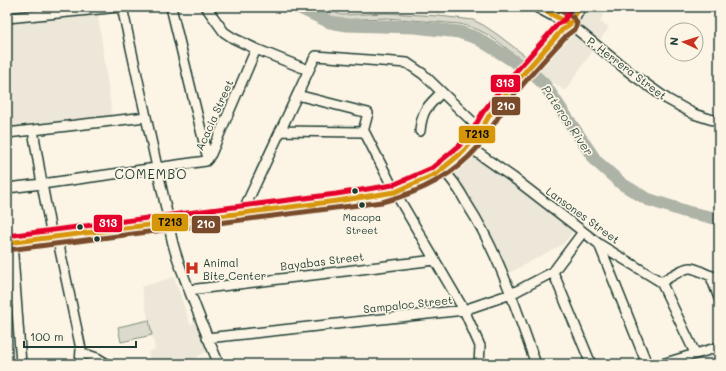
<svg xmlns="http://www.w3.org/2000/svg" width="726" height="371" viewBox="0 0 726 371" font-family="Mali,sans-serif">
	<rect width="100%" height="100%" fill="#fcf5e5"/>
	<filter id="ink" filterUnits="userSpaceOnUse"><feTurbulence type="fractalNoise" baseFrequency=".025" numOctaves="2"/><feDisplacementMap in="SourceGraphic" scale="8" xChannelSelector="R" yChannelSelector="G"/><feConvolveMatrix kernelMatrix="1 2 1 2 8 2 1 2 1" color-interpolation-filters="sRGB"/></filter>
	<g filter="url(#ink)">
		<path fill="#ece7d8" d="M 544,7 L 606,7 L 600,22 L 609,27 L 565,91 L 525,63 L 565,19 Z
			M 98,14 L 112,116 L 7,130 L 7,23 Z
			M 472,153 L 576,228 L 563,244 L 509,273 L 480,219 L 449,171 Z
			M 174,277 L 190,324 L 196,322 L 208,350 L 187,364 L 151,364 L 148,352 L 155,349 L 141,287 Z"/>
		<path fill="#dcdacc" stroke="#7e8c80" d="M 309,7 L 322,7 L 341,15 L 387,13 L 439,16 L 473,20 L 483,25 L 498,35 L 528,58 L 523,62 C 502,45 488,30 460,24 L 387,18 L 336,20 Z
			M 149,320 L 152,335 L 121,342 L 118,327 Z"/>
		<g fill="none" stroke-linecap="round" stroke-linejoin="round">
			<path stroke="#aeb3a7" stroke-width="13" d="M 298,7 L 330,22 L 347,25 L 415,27 L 459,32 L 477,38 L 531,72 L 544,84 L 596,161 L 622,184 L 647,199 L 687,212 L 719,219"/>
			<defs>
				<path id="minor" d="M 122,7 L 169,222 C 171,245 181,268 189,290 C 199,315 208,340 219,364
					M 171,7 L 208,159
					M 206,7 L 224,32 L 233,38 L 256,49 L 308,70
					M 7,18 L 120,7
					M 570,24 L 633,75 L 667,99 L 694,114 L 719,122
					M 297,95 L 368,113 L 363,132
					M 33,130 L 42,184 L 52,237
					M 280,131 L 363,132 L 365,133 L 395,192 L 464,310 L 480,346 L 479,364
					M 420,131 C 422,110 427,107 441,93
					M 7,133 L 146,117
					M 468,146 L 515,179 L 599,244 L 661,282 L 695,353
					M 442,169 C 453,179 460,191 467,204 C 499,253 516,309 536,364
					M 7,188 L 42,184 L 206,161 L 211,154 L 256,49
					M 242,213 L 314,59 L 316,56 L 407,63 L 423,74 L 481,130
					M 57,236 L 81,349 L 80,364
					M 12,242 L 21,364
					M 599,244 L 647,364
					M 553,272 L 591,364
					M 711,277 L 719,298
					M 661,282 C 669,278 684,267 691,268 C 702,270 707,277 719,277
					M 189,290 L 435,260
					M 207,338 L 464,310 L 511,294 L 553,272 L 583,232
					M 82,353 L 97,358 L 107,364
					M 662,364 L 719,347"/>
				<path id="major" d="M 538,7 L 570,24
					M 567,30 L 580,7
					M 7,243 L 337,201 L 395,192 L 436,174 L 464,151 L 481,130 L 489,116 L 509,90 L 562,30 L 570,24"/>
			</defs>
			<use href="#minor" stroke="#1f3d34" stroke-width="12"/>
			<use href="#major" stroke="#1f3d34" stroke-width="14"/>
			<use href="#minor" stroke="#fcf5e5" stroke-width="9"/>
			<use href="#major" stroke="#fcf5e5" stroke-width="11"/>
			<defs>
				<path id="bus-1" d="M 538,7 L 570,24
					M 7,243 L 337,201 L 395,192 L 436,174 L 464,151 L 481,130 L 489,116 L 509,90 L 562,30 L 570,24 L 580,7"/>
				<path id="bus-2" d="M 8,250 L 382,202 C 418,193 453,176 478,147 C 490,132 499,114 511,99 C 528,77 548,56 567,35 L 575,29 L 577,23 L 574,18 L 553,7"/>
				<path id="bus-3" d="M 7,236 L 336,194 L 393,185 L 432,168 L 459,146 L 475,126 L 483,112 L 503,86 L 557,25 L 565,19 L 572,7"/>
			</defs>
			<use href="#bus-1" stroke="#fcf5e5" stroke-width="8"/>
			<use href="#bus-2" stroke="#fcf5e5" stroke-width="8"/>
			<use href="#bus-3" stroke="#fcf5e5" stroke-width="8"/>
			<use href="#bus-1" stroke="#d79608" stroke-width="5"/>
			<use href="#bus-2" stroke="#7a4b2a" stroke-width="5"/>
			<use href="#bus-3" stroke="#e4002b" stroke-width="5"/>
		</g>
	</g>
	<defs>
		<symbol id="hospital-bare" viewBox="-9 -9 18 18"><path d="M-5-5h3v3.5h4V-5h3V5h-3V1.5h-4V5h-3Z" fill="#c8321e" stroke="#fcf5e5" stroke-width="2.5" paint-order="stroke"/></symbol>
	</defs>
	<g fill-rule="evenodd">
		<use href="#hospital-bare" x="182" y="258" width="20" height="20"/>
	</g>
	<g fill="#1f3d34" stroke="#fcf5e5" stroke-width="1.5">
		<circle cx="355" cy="191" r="3.5"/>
		<circle cx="362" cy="205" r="3.5"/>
		<circle cx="80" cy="227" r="3.5"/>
		<circle cx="97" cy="239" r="3.5"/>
	</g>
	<g text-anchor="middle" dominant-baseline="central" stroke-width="3.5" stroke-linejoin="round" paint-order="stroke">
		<g font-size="10" fill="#1f3d34" stroke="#fcf5e5">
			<text x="362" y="217">Macopa<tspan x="362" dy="13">Street</tspan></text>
		</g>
		<g font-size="11" fill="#1f3d34" stroke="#fcf5e5">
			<text transform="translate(627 68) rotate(37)">P. Herrera Street</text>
			<text transform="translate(214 115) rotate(-66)">Acacia Street</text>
			<text transform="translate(583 215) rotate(36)">Lansones Street</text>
			<text transform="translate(322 261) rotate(-7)">Bayabas Street</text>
			<text transform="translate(408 304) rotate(-6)">Sampaloc Street</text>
		</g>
		<g font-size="11" fill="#1f3d34" stroke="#fcf5e5" text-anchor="start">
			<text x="203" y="262">Animal<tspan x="203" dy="13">Bite Center</tspan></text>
		</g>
		<g font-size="12" font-style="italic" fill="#435a51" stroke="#fcf5e5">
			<text transform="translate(568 120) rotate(56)">Pateros River</text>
		</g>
		<g font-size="13" letter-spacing="1" fill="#1f3d34" stroke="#fcf5e5">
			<text x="151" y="173">COMEMBO</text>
		</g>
	</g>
	<g stroke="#fcf5e5" stroke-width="1.5">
		<rect x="490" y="74" width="31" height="19" rx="4" fill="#e4002b"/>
		<rect x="491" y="96" width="30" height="20" rx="4" fill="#7a4b2a"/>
		<rect x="458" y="125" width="38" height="19" rx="4" fill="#d79608"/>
		<rect x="151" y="213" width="38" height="19" rx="4" fill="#d79608"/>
		<rect x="93" y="214" width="30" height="19" rx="4" fill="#e4002b"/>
		<rect x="191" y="215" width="30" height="19" rx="4" fill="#7a4b2a"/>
	</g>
	<g font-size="11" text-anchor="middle" font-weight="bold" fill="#fff">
		<text x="505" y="87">313</text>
		<text x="506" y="110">210</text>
		<text x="108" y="227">313</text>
		<text x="206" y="228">210</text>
	</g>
	<g font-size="11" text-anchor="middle" font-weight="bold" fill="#111">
		<text x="477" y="138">T213</text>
		<text x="170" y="226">T213</text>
	</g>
	<rect width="726" height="371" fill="none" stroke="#fcf5e5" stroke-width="24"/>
	<rect x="12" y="12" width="702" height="347" fill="none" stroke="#1f3d34" stroke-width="1.5" filter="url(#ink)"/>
	<g transform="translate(684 42) rotate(274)"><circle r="19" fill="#fcf5e5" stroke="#a4ab9e"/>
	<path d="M0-3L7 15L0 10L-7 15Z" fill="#c8321e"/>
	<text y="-6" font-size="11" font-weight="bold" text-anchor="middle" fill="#1f3d34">N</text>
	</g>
	<path d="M24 341v6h112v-6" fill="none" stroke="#1f3d34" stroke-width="2"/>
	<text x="30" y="341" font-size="12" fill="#1f3d34" stroke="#fcf5e5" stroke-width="3" paint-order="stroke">100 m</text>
</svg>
